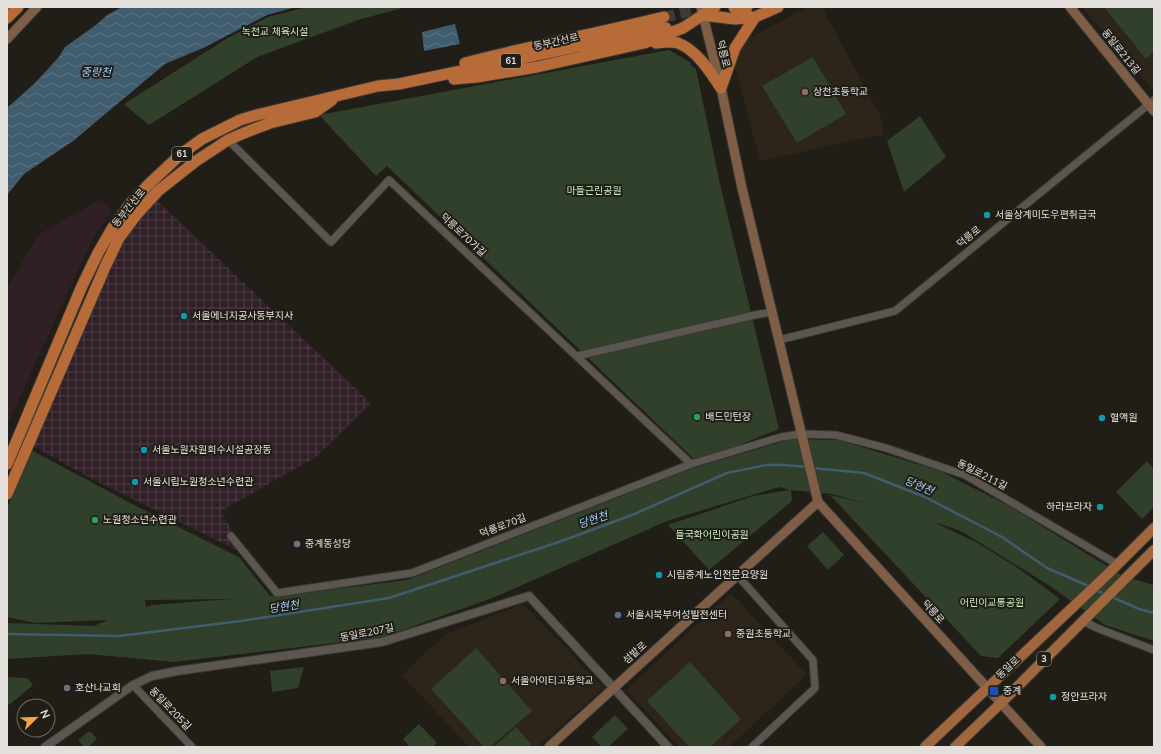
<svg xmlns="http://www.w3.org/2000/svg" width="1161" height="754" viewBox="0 0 1161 754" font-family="'Nunito Sans','Noto Sans KR',sans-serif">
	<defs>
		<pattern id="industrial-grid" width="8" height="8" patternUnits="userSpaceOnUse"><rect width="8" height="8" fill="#301f27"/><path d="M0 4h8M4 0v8" fill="none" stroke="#4e3f46"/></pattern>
		<pattern id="water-waves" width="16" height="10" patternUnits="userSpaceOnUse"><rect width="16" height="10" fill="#405c6f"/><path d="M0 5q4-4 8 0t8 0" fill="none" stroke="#5b7383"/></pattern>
	</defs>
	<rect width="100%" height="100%" fill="#211d17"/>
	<path fill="#311f26" d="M 100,199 L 112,211 L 91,242 L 7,425 L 7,288 L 38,235 Z"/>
	<path fill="url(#industrial-grid)" d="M 152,196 L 371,403 L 316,457 L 221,511 L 245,554 L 94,480 L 28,443 L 124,221 Z"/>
	<path fill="#2d251a" d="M 807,7 L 822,7 L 881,117 L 884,134 L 760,161 L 735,67 L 740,50 L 748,39 Z
		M 1082,7 L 1154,7 L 1154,92 Z
		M 731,593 L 807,675 L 729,747 L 679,747 L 626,690 Z
		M 523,604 L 604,688 L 537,747 L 469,747 L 402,675 L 446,634 Z"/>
	<path fill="#31402b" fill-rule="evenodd" d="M 307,7 L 406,7 L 358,20 L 257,57 L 149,125 L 124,104 L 226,39 L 268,17 Z
		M 1104,7 L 1154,7 L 1154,52 L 1146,59 Z
		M 669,50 L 690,62 L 691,65 L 696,69 L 720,184 L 779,429 L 697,462 L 387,166 L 376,176 L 319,115 Z
		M 813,57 L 846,114 L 797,143 L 762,86 Z
		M 920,116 L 946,157 L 904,192 L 887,141 Z
		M 792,439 L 839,440 L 940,471 L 1011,507 L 1123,576 L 1154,585 L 1154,641 L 1105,625 L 1047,584 L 959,530 L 933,522 L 976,542 L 1018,568 L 1060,599 L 998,658 L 981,656 L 830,495 L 869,504 L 832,494 L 791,490 L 792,501 L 709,570 L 668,525 L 753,496 L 790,490 L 779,487 L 667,521 L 495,597 L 383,637 L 174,662 L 88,654 L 7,659 L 7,623 L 94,626 L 108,620 L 36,623 L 7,617 L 7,509 L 29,449 L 136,506 L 239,557 L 270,596 L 312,592 L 407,580 L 693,468 ZM 232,599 L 152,605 L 146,607 L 145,600 Z
		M 1147,461 L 1154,469 L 1154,507 L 1142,519 L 1116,492 Z
		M 823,532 L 844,555 L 828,570 L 807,546 Z
		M 476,648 L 532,711 L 490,747 L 484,747 L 431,689 Z
		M 690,662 L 741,719 L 710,747 L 689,747 L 647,701 Z
		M 304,667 L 298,688 L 272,692 L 270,671 Z
		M 7,677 L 27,678 L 33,685 L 9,705 L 7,702 Z
		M 615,715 L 628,729 L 608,747 L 602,747 L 592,737 Z
		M 419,724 L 437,743 L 433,747 L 410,747 L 403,739 Z
		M 516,727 L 531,744 L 528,747 L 494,747 Z
		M 88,732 L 91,732 L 97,739 L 88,747 L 84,747 L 78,740 Z"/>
	<path fill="url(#water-waves)" d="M 122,7 L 296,7 L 267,15 L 203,48 L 165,64 L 73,141 L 24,174 L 7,195 L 7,108 L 35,83 L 58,58 L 65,47 L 96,25 L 107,15 Z
		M 455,24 L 460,44 L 424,51 L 422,32 Z"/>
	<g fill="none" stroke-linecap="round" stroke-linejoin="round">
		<path stroke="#405c6f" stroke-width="2.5" d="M 812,468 L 864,473 L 925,497 L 1002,537 L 1047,568 L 1091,587
			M 1095,590 L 1105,594
			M 1112,597 L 1139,609 L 1154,613
			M 7,634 L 119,636 L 241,621 L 389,598 L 559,542 L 632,515 L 727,473 L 767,465 L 784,465 L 807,467"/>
		<path stroke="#3e3a35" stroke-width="11" stroke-dasharray="11 5.5" stroke-linecap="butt" d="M 664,17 L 709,7"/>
		<defs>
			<path id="minor" d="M 228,140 L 331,242 L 389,180 L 691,464
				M 779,340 L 895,311 L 1154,100
				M 577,356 L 755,315 L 772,312
				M 231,536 L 277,593 L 412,573 L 691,464 L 781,437 L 801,434 L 836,435 L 886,448 L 965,475 L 1117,564
				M 737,575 L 813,660 L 815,688 L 752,747
				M 1083,621 L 1097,628 L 1154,650
				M 133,685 L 192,747"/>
			<path id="tertiary" d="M 45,747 L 133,685 L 152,676 L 177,671 L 382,642 L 529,596 L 668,747"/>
			<path id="secondary" d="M 701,7 L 721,88 L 742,188 L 818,502 L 1041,747
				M 1070,7 L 1154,111
				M 7,39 L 37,7
				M 549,747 L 818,502"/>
			<path id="primary" d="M 925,747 L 1108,574 L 1154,528
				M 955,747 L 1001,703 L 1154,550"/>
			<path id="trunk" d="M 734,7 L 739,15 L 749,16
				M 745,8 L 747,7
				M 702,15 L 735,19 L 755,17 L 778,7
				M 7,18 L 18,7
				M 656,43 C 663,42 672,41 678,43 C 698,51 710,72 721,88
				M 465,63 C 531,46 598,33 664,17
				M 454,79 L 477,77 L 537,67 L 644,43 L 683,28 L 715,7
				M 721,88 L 735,48 L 755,17
				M 7,464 L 82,286 L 98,253 L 113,227 L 130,204 L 150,183 L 180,155 L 202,139 L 240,120 L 253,116 L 378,86 L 399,84 L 666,28
				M 7,494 L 105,267 L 119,238 L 137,214 L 158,191 L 196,161 L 228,140 L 244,133 L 270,123 L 315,112 L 332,100"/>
		</defs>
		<use href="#minor" stroke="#3b3834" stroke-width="9"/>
		<use href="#tertiary" stroke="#3b3834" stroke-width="10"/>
		<use href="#secondary" stroke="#3b3834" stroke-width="11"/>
		<use href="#primary" stroke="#3b3834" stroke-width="12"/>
		<use href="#trunk" stroke="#3b3834" stroke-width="13"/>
		<use href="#minor" stroke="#5b564f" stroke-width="7"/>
		<use href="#tertiary" stroke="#5b564f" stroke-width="8"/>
		<use href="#secondary" stroke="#7e5e46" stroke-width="9"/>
		<use href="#primary" stroke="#a0663e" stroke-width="10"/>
		<use href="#trunk" stroke="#b76b38" stroke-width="11"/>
	</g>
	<g fill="#8d6e63" stroke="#211d17" stroke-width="1.5">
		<circle cx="805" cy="92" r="4"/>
		<circle cx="728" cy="634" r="4"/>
		<circle cx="503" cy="681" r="4"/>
	</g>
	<g fill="#0f9aa8" stroke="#211d17" stroke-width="1.5">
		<circle cx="987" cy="215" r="4"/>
		<circle cx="184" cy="316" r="4"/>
		<circle cx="1102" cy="418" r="4"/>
		<circle cx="144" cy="450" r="4"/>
		<circle cx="135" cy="482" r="4"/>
		<circle cx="1100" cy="507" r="4"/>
		<circle cx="659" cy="575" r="4"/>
		<circle cx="1053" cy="697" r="4"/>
	</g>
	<g fill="#2e9e5b" stroke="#211d17" stroke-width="1.5">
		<circle cx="697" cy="417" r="4"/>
		<circle cx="95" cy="520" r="4"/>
	</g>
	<g fill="#6b7280" stroke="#211d17" stroke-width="1.5">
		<circle cx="297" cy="544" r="4"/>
		<circle cx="67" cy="688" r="4"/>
	</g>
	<circle fill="#5c6f8a" stroke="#211d17" stroke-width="1.5" cx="618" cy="615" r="4"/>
	<rect fill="#1a4fb4" stroke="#211d17" stroke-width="1.5" x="989" y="686" width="10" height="10" rx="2"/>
	<g text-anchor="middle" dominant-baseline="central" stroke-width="4" stroke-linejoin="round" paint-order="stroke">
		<g fill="#211d17" stroke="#a9a6a1" stroke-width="1">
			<rect x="501" y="54" width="20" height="14" rx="3"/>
			<rect x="172" y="147" width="20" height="14" rx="3"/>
			<rect x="1037" y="652" width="14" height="14" rx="3"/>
		</g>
		<g font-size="9" font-weight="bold" fill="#e3e0dc">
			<text x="511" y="61">61</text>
			<text x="182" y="154">61</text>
			<text x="1044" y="659">3</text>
		</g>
		<g font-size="10" fill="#c8ecbb" stroke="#211d17">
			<text x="275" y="32">녹천교 체육시설</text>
			<text x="594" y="191">마들근린공원</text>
			<text x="712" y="535">들국화어린이공원</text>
			<text x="992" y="603">어린이교통공원</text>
		</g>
		<g font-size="10" fill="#e3e0dc" stroke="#211d17">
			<text transform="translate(556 42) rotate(-12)">동부간선로</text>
			<text transform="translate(1121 52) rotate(51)">동일로213길</text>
			<text transform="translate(723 54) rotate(76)">덕릉로</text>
			<text transform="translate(129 208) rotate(-51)">동부간선로</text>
			<text transform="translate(463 235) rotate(43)">덕릉로70가길</text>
			<text transform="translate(969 237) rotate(-39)">덕릉로</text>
			<text transform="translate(982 475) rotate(27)">동일로211길</text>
			<text transform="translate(503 526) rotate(-21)">덕릉로70길</text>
			<text transform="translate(933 612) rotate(48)">덕릉로</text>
			<text transform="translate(367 633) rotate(-11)">동일로207길</text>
			<text transform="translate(635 653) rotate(-42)">섬밭로</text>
			<text transform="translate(1008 668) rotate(-43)">동일로</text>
			<text transform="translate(170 709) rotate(46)">동일로205길</text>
		</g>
		<g font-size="10" fill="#e3e0dc" stroke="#211d17" text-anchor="start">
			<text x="813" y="92">상천초등학교</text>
			<text x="995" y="215">서울상계미도우편취급국</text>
			<text x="192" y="316">서울에너지공사동부지사</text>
			<text x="705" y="417">배드민턴장</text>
			<text x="1110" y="418">혈액원</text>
			<text x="152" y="450">서울노원자원회수시설공장동</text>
			<text x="143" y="482">서울시립노원청소년수련관</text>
			<text x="1092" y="507" text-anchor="end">하라프라자</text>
			<text x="103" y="520">노원청소년수련관</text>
			<text x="305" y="544">중계동성당</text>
			<text x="667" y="575">시립중계노인전문요양원</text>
			<text x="626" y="615">서울시북부여성발전센터</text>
			<text x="736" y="634">중원초등학교</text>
			<text x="511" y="681">서울아이티고등학교</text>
			<text x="75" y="688">호산나교회</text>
			<text x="1003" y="691">중계</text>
			<text x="1061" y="697">정안프라자</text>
		</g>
		<g font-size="11" font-style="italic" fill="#9dd2f7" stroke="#211d17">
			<text x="96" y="72">중랑천</text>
			<text transform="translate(919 486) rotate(23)">당현천</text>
			<text transform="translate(593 520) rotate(-19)">당현천</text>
			<text transform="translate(284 607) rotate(-9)">당현천</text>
		</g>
	</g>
	<rect width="1161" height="754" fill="none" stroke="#e3e0dc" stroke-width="16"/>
	<g transform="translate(36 718) rotate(67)"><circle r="19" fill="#211d17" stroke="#6f6b66"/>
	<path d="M0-3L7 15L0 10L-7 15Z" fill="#f3a443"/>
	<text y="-6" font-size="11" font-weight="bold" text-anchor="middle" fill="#e3e0dc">N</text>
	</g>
</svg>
